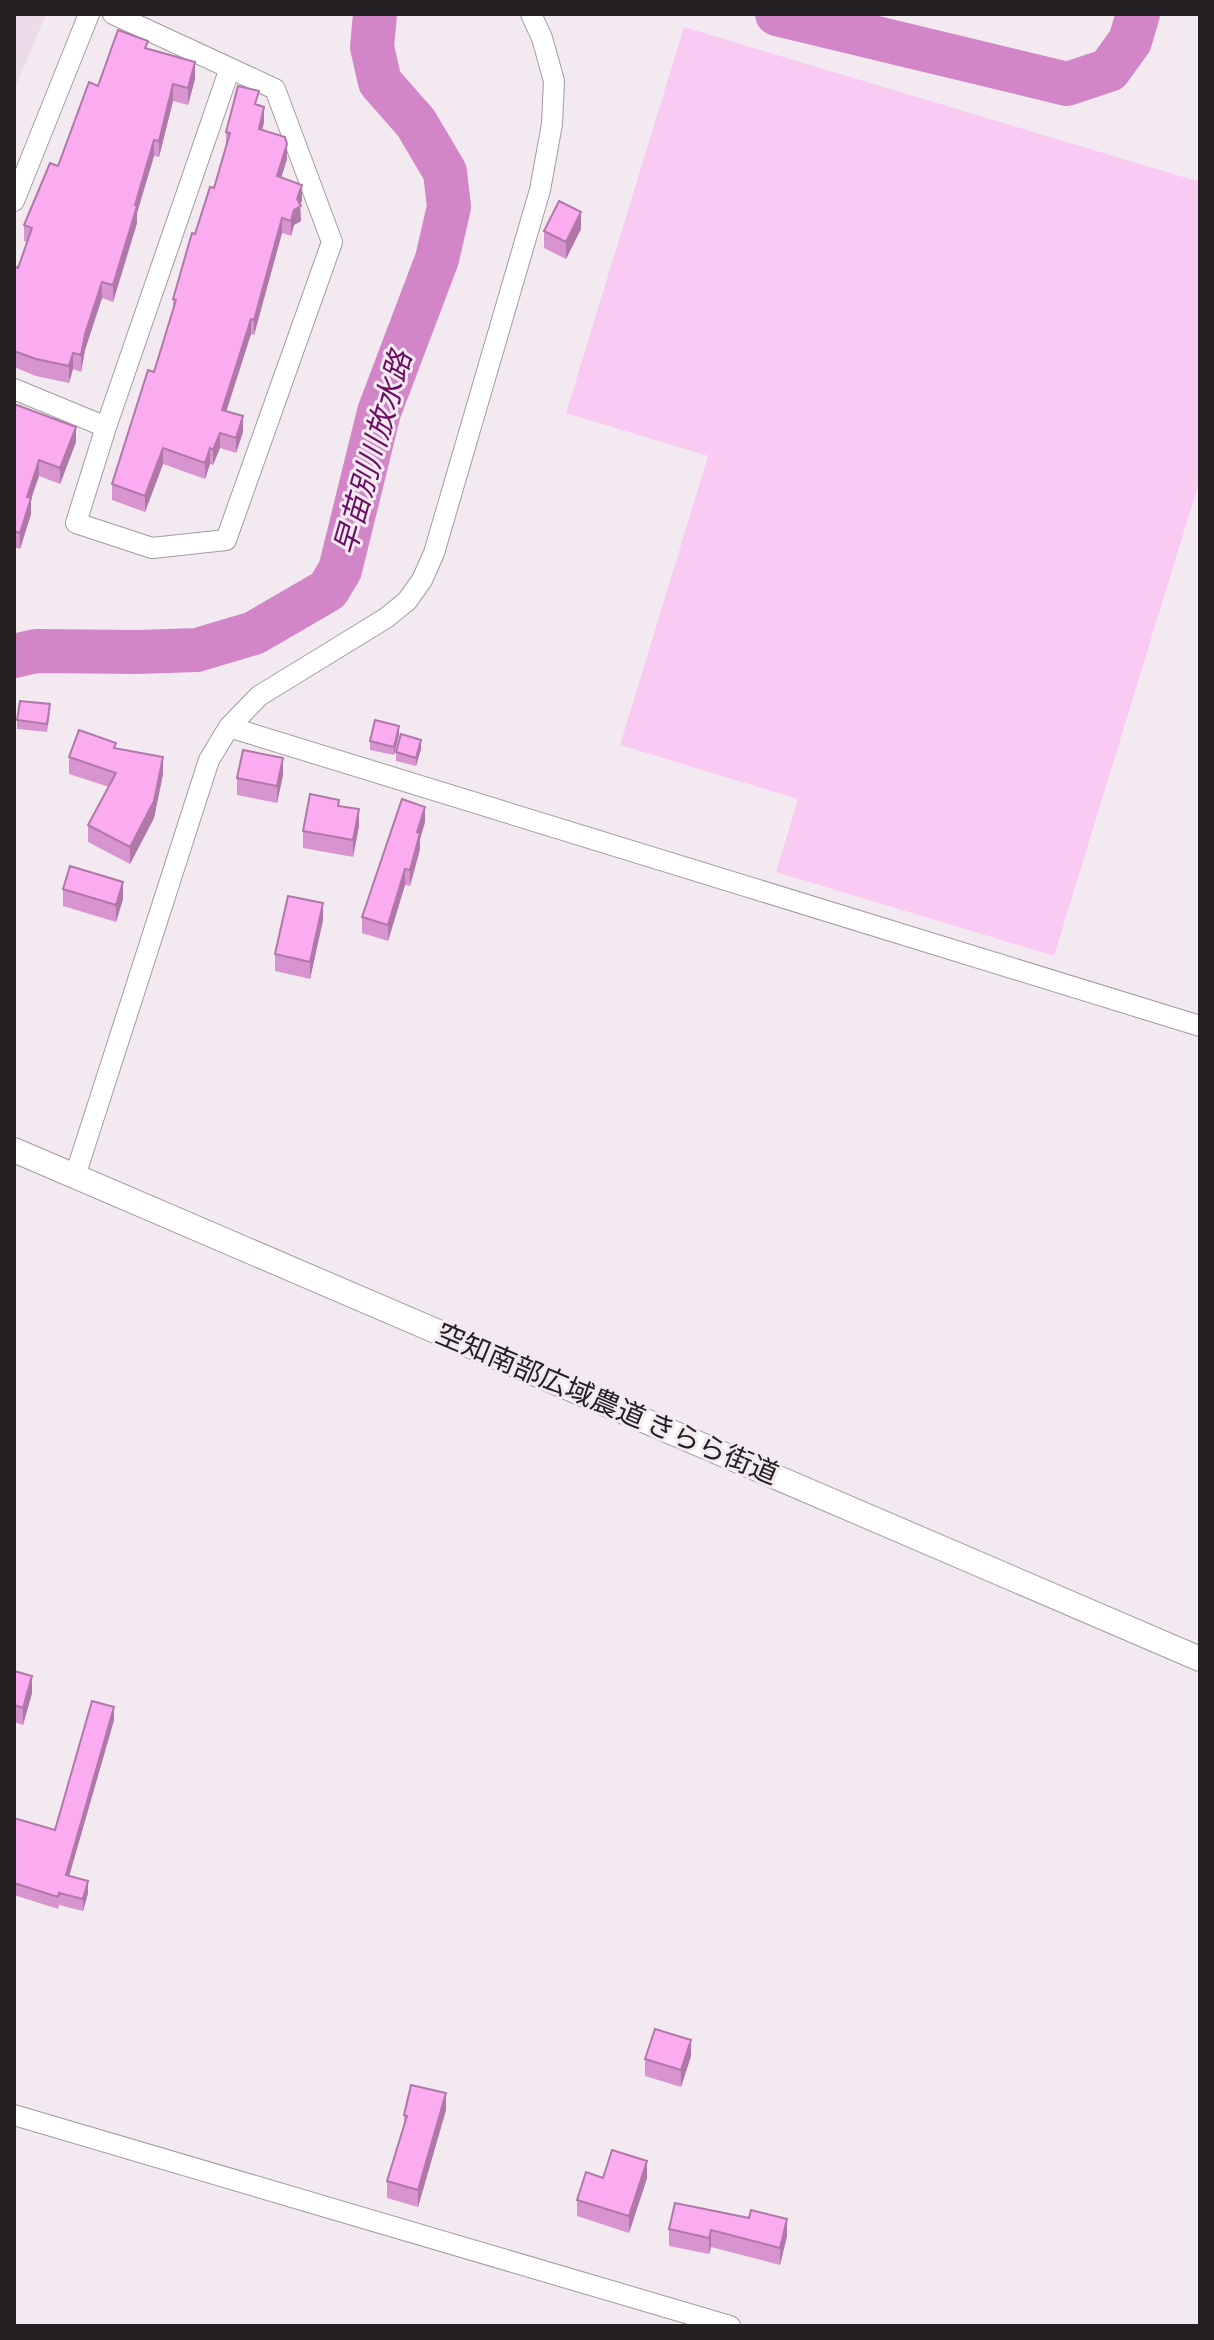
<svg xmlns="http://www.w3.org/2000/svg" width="1214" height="2340" viewBox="0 0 1214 2340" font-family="'Sofia Sans Condensed','Noto Sans JP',sans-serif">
	<rect width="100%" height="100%" fill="#f3eaf1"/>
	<path fill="#ecdce9" d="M 14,14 L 46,14 L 14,91 Z"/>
	<path fill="#facbf2" d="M 684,27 L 1200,182 L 1200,479 L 1054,956 L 776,872 L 798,799 L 620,745 L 708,456 L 566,413 Z"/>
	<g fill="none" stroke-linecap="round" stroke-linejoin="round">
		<path stroke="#d286c8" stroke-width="44" d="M 777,14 L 1067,84 L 1109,70 L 1130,41 L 1138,14
			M 14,656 L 36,651 L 138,652 L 197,650 L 254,633 L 328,590 L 340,570 L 379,412 L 437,259 L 449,207 L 445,172 L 416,123 L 380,82 L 372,47 L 375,14"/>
		<defs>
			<path id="minor" d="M 113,14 L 275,89 L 332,242 L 226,540 L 152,548 L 76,523 L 106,427 L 230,68
				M 14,201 L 89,14
				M 14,389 L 106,427
				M 229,727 L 1200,1026
				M 75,1176 L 209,760 L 229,727 L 259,696 L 386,618 L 407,601 L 422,580 L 434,553 L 540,190 L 552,124 L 554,81 L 542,38 L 531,14
				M 14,2115 L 730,2326"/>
			<path id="tertiary" d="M 14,1150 L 1200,1659"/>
		</defs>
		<use href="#minor" stroke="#a39ba2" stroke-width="22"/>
		<use href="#tertiary" stroke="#a39ba2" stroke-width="26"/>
		<use href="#minor" stroke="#fff" stroke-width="20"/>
		<use href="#tertiary" stroke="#fff" stroke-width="24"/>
	</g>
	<path fill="#d894ce" d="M 148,49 L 195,79 L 188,105 L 173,101 L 159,157 L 154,156 L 137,213 L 137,223 L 113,302 L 102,298 L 85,350 L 81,372 L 73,369 L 69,383 L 36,376 L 14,367 L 14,266 L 18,268 L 27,242 L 24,241 L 24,225 L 58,166 L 98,86 Z
		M 259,105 L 264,122 L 262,130 L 287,159 L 281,178 L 302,200 L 300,205 L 301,221 L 294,225 L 291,236 L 282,233 L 254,335 L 251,334 L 226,411 L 243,432 L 236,453 L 220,448 L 213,465 L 210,464 L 205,479 L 163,464 L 145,512 L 112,500 L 112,484 L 154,372 L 173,310 L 173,299 L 195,234 L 214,188 L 226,146 L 226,132 Z
		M 581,229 L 566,259 L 544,248 L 544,231 Z
		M 14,404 L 76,442 L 60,484 L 39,476 L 31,499 L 31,514 L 20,549 L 14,547 Z
		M 50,713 L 47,732 L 17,729 L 17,720 Z
		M 399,735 L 394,755 L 370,750 L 370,741 Z
		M 116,748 L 163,774 L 154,818 L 130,864 L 88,842 L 88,825 L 109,787 L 69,774 L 69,757 Z
		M 421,749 L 416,766 L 396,761 L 396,752 Z
		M 283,775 L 277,803 L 237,795 L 237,778 Z
		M 339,806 L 359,826 L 353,857 L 303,848 L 303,831 Z
		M 425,822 L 420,839 L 420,849 L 410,886 L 405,885 L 388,941 L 362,933 L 362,917 Z
		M 63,889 L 123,899 L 116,922 L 63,906 Z
		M 323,920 L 310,979 L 275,971 L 275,954 Z
		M 14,1671 L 32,1693 L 23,1725 L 14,1722 Z
		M 114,1720 L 69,1876 L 88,1893 L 83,1911 L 59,1905 L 58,1909 L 14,1895 L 14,1818 L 55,1830 Z
		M 691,2056 L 681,2087 L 645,2076 L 645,2059 Z
		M 446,2110 L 418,2207 L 387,2198 L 387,2181 L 404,2128 L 404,2115 Z
		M 603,2178 L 647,2178 L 629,2233 L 577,2216 L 577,2200 Z
		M 749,2218 L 787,2236 L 780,2265 L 711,2247 L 709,2254 L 669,2246 L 669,2229 Z"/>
	<path fill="#b078a8" d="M 195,62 L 195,79 L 188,105 L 188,88 Z
		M 173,84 L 173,101 L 159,157 L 159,141 Z
		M 264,107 L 264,122 L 259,144 L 259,129 Z
		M 154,140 L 154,156 L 137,213 L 137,223 L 113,302 L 113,285 Z
		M 287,144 L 287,159 L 277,191 L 277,176 Z
		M 302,185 L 302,200 L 300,206 L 301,221 L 294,225 L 291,236 L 291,221 Z
		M 581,212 L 581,229 L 566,259 L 566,242 Z
		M 282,218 L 282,233 L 254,335 L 254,320 Z
		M 102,282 L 102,298 L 85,350 L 81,372 L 81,355 L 85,334 Z
		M 251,319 L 251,334 L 222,425 L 222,410 Z
		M 73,353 L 73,369 L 69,383 L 69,366 Z
		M 243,416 L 243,432 L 236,453 L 236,438 Z
		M 76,427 L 76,442 L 60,484 L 60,468 Z
		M 220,433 L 220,448 L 213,465 L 213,450 Z
		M 163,448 L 163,464 L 145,512 L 145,496 Z
		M 210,448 L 210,464 L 205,479 L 205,463 Z
		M 39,460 L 39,476 L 31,499 L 31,514 L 20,549 L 20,533 L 27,497 Z
		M 399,726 L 399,735 L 394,755 L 394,747 Z
		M 421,740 L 421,749 L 416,766 L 416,758 Z
		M 163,757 L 163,774 L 154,818 L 130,864 L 130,847 Z
		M 283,758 L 283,775 L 277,803 L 277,786 Z
		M 425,807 L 425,822 L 420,839 L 420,849 L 410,886 L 410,870 L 417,832 Z
		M 359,809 L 359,826 L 353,857 L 353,840 Z
		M 405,869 L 405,885 L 388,941 L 388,925 Z
		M 123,882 L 123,899 L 116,922 L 116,905 Z
		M 323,903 L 323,920 L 310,979 L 310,962 Z
		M 32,1676 L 32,1693 L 23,1725 L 23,1708 Z
		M 114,1707 L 114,1720 L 66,1887 L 66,1875 Z
		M 88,1881 L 88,1893 L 83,1911 L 83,1899 Z
		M 691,2040 L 691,2056 L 681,2087 L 681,2070 Z
		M 446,2093 L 446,2110 L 418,2207 L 418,2190 Z
		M 647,2161 L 647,2178 L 629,2233 L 629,2216 Z
		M 787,2219 L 787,2236 L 780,2265 L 780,2248 Z
		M 711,2230 L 711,2247 L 709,2254 L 709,2238 Z"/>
	<path fill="#fbacf0" stroke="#b078a8" stroke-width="2" d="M 118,30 L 148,41 L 145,48 L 195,62 L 188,88 L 173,84 L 159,141 L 154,140 L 135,205 L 137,206 L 113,285 L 102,282 L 85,334 L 81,355 L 73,353 L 69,366 L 36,359 L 14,351 L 14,266 L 18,268 L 32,228 L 24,225 L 50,163 L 58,166 L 89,82 L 98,86 Z
		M 238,86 L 259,91 L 255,104 L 264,107 L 259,129 L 285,137 L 287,144 L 277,176 L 302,185 L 297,199 L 301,206 L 294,210 L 291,221 L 282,218 L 254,320 L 251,319 L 222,410 L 243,416 L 236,438 L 220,433 L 213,450 L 210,448 L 205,463 L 163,448 L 145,496 L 112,484 L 148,370 L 154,372 L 176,300 L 173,299 L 192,233 L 195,234 L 210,187 L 214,188 L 230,133 L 226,132 Z
		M 559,201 L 581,212 L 566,242 L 544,231 Z
		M 14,404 L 76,427 L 60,468 L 39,460 L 27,497 L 31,498 L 20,533 L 14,531 Z
		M 20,701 L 50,704 L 47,724 L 17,720 Z
		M 375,720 L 399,726 L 394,747 L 370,741 Z
		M 79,730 L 116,743 L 114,748 L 163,757 L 154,801 L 130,847 L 88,825 L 116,773 L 69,757 Z
		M 401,734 L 421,740 L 416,758 L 396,752 Z
		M 243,750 L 283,758 L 277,786 L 237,778 Z
		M 310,794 L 339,800 L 338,806 L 359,809 L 353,840 L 303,831 Z
		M 402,799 L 425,807 L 417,832 L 420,833 L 410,870 L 405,869 L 388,925 L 362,917 Z
		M 70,866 L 123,882 L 116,905 L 63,889 Z
		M 288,896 L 323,903 L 310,962 L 275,954 Z
		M 14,1671 L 32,1676 L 23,1708 L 14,1705 Z
		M 92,1701 L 114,1707 L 66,1875 L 88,1881 L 83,1899 L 59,1893 L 58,1897 L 14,1883 L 14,1818 L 55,1830 Z
		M 655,2029 L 691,2040 L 681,2070 L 645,2059 Z
		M 411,2085 L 446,2093 L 418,2190 L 387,2181 L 407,2116 L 404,2115 Z
		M 612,2150 L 647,2161 L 629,2216 L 577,2200 L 586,2172 L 603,2178 Z
		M 675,2203 L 749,2218 L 751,2210 L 787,2219 L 780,2248 L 711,2230 L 709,2238 L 669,2229 Z"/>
	<g text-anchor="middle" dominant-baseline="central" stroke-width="6" stroke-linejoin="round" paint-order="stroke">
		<g font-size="28" fill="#231f22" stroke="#f3eaf1">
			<text transform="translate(607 1405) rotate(23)">空知南部広域農道 きらら街道</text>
		</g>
		<g font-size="30" font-style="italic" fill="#6b0d64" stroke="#f3eaf1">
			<text transform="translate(374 453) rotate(-74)">早苗別川放水路</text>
		</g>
	</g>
	<rect width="1214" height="2340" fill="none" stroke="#231f22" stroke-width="32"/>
</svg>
